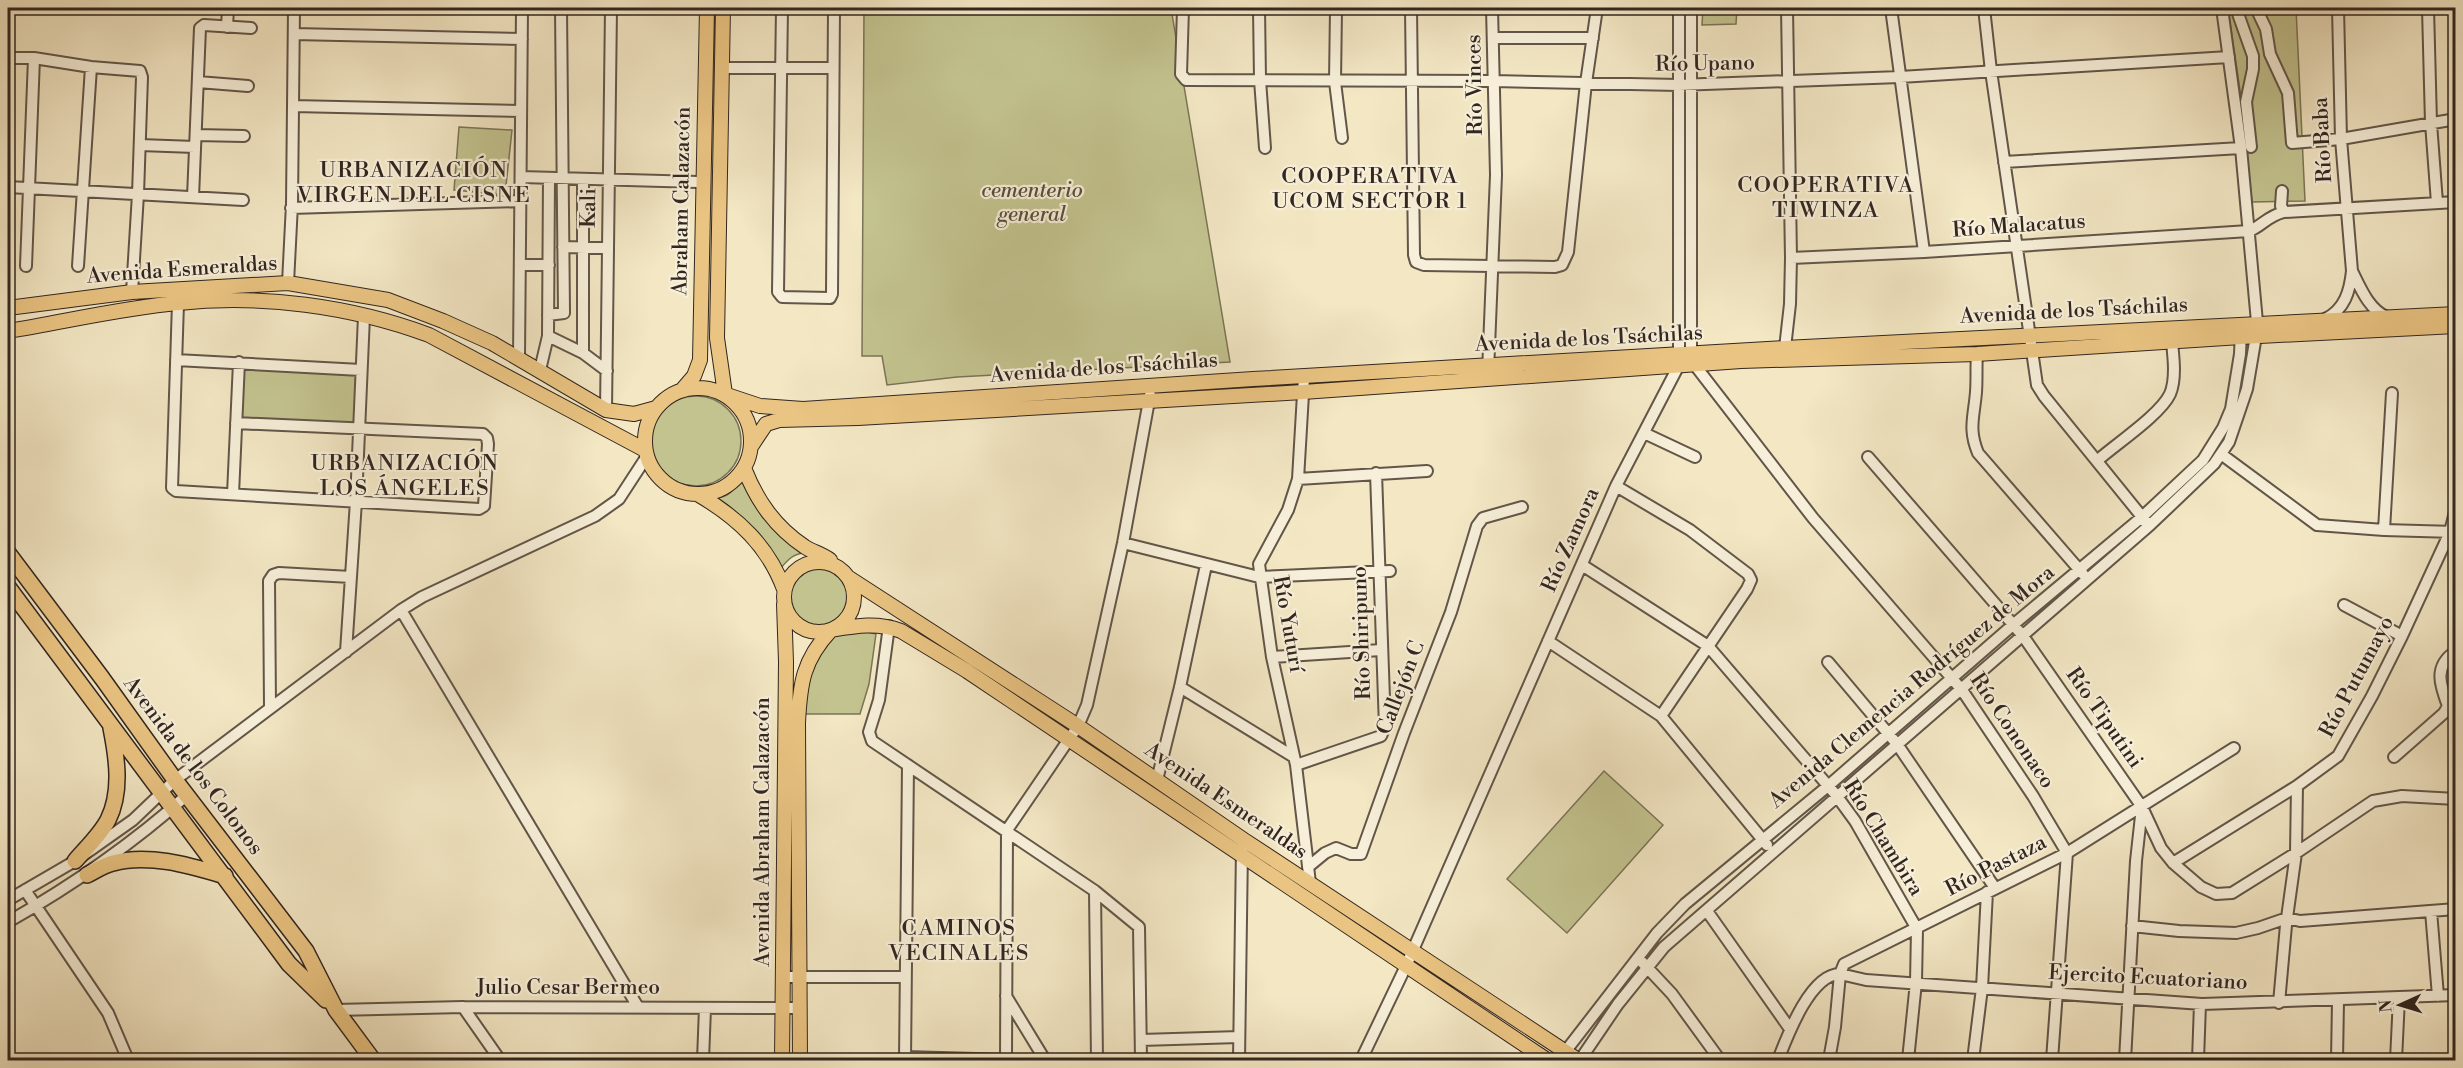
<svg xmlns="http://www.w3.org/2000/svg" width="2463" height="1068" viewBox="0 0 2463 1068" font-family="'Libre Bodoni',serif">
	<rect width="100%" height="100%" fill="#f3e7c4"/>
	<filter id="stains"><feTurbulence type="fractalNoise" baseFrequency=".00333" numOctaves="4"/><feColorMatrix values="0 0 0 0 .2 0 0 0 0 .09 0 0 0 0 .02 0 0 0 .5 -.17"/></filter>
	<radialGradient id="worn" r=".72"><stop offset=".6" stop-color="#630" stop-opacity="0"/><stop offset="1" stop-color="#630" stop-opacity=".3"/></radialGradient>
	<path fill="#c3c38f" stroke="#7a7458" stroke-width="1.5" d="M 864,8 L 1171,8 L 1230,362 L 957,377 L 887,385 L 882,356 L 862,356 Z
		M 1703,8 L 1737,8 L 1736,24 L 1702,25 Z
		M 2228,8 L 2296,8 L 2305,201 L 2252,202 L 2242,104 Z
		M 459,127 L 512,130 L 505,195 L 454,190 Z
		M 239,362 L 361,370 L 359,429 L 238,422 Z
		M651 441a45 45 0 1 1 90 0a45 45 0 1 1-90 0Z
		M 742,479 C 756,516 774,530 804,553 C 791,554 785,563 777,573 L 715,497 C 728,499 735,488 742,479 Z
		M790 597a29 29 0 1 1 58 0a29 29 0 1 1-58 0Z
		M 867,632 L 876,634 L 869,684 L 860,714 L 805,714 L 806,676 L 813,660 L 832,637 L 845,633 Z
		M 1604,771 L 1663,825 L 1567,933 L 1507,879 Z"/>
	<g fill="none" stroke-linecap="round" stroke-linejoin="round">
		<defs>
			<path id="minor" d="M 782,8 L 778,292 L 782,297 L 830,298 L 832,294 L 834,8
				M 1183,8 L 1181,74 L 1186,80 L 1494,81 L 1678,85 L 1900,77 L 2229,57
				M 1259,8 L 1260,80 L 1265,148
				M 1336,8 L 1335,82 L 1342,138
				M 1411,8 L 1414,255 L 1416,262 L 1424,265 L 1555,267 L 1562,265 L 1568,252 L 1586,83 L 1597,8
				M 1691,8 L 1691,354 L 1694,364 L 1813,518 L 1962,690 L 2033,796 L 2067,853 L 2052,1060
				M 1891,8 L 1924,252
				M 1984,8 L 1991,71 L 2037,385 L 2044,396 L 2147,523
				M 2236,8 L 2253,56 L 2253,69 L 2246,102 L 2251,147
				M 2256,8 L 2266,29 L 2270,54 L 2288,93 L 2292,143 L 2341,139 L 2456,119
				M 2428,8 L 2431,123 L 2437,203
				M 227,27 L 228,8
				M 294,34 L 522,39
				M 1494,38 L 1593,38
				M 8,58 L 34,58 L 91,67 L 140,71 L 142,77 L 138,194 L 132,292
				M 722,68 L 833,68
				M 198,82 L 248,86
				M 293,106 L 521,111
				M 196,135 L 244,136
				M 140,145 L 195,147
				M 2004,162 L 2241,148
				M 521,177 L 698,182
				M 583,179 L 583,353 L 607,371
				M 8,187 L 243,200
				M 2282,191 L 2281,206 L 2284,212
				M 193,197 L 200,28 L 204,25 L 251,28
				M 291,208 L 521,201
				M 563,247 L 608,248
				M 1791,258 L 1924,252 L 2249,231 C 2261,227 2267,216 2284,212 L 2456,202
				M 520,265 L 549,265
				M 26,266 L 34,58
				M 78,266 L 91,67
				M 2352,271 C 2360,287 2369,310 2387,317
				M 288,283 L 292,204 L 294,8
				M 178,303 L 172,488 L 176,491 L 479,509 L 484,506 L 488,444 L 487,438 L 483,434 L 236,423
				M 548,315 L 564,313 L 561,8
				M 2325,319 C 2345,310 2350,290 2352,271 L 2341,139 L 2338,8
				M 548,336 L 583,353
				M 1785,348 L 1790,304 L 1791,258 L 1787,8
				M 1977,354 C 1976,366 1977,379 1976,392 C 1974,417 1968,429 1978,453 L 2083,574
				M 519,358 L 522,8
				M 176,360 L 361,370
				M 540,370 L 548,336 L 549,178
				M 1488,372 L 1496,175 L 1492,8
				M 1304,377 L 1298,479 L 1288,510 L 1259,564 L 1272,657 L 1296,765 L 1310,883
				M 606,410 L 611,8
				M 1644,433 L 1695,457
				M 2221,454 L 2317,525 L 2384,530 L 2455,532
				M 1868,457 L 2023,636 L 2142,807 L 2161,848 L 2173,863 L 2201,887 L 2216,894 L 2232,893 L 2296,853 L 2373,801 L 2402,796 L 2456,799
				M 2098,460 C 2116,444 2160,415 2170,394 C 2177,378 2173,352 2171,334
				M 1298,479 L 1427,471
				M 1616,486 L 1690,530 L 1748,574 L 1751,580 L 1747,589 L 1661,716
				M 233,494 L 239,362
				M 2384,530 L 2392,393
				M 1123,543 L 1259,577 L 1390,571
				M 1582,565 L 1708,646 L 1836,795 L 1855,821 L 1917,929 L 1916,982 L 1908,1060
				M 2344,605 L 2402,636
				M 401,610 L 638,1007
				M 889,626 L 879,700 L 869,732 L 872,741 L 1095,891 L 1139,927 L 1141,1060
				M 1548,641 L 1661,716 L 1767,845
				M 346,652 L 356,501 L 364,316
				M 1272,657 L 1381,650
				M 1828,662 L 1897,744 L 1995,888
				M 1180,687 L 1294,757
				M 270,706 L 269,581 L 273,575 L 279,573 L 351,577
				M 2394,757 L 2444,713 L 2448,706 C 2440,685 2433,666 2456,651
				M 1296,765 L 1381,736 L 1385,727 L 1376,473
				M 1157,780 L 1180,687 L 1206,565
				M 2173,863 L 2297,786 L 2338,756 L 2372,696 L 2402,636 L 2450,532 L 2456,508
				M 1308,867 L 1325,853 L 1336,848 L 1351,854 L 1361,854 L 1404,733 L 1451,612 L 1477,526 L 1483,518 L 1522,507
				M 25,890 L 108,1013 L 128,1060
				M 1095,891 L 1097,1060
				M 8,900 L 75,861 L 133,820 L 175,780 L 401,610 L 422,597 L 595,516 L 619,499 L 647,456
				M 1707,911 L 1790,1029
				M 2431,911 L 2438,996
				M 8,922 C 73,885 131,845 187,795
				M 2132,926 L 2179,931 L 2236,933 L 2258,928 L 2287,918 L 2300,921 L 2456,909
				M 1642,962 L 1672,994 L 1720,1060
				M 782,977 L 905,977
				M 1006,996 L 1045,1060
				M 2279,1003 L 2286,925 L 2296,853 L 2297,786
				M 463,1007 L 500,1060
				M 336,1010 L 463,1007 L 799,1008
				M 1141,1040 L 1239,1037
				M 905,1057 L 1012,1060
				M 703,1060 L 705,1008
				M 905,1060 L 908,765
				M 1006,1060 L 1007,830 L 1078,726 L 1087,705 L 1123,543 L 1150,395
				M 1239,1060 L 1242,848
				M 1361,1060 L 1406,966 L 1616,486 L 1679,365 L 1679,8
				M 1564,1060 L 1565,1052 L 1657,933 L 1685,904 L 1828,786 L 2014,624 L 2142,517 L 2203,460 L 2223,428 L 2231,409 L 2240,354 L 2241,329
				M 1580,1060 L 1618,1004 L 1664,947 L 2150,525 L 2214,464 L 2229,442 L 2247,389 L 2256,336 L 2257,322 L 2241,148 L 2222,8
				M 1778,1060 C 1787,1037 1810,974 1840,974 L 1844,964 L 2067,853 L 2234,748
				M 1829,1060 L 1835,1027 L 1840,974 L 1866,980 L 2202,1004 L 2456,995
				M 1973,1060 L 1982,988 L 1987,892
				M 2125,1060 L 2136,861 L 2142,807
				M 2198,1060 L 2200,1004
				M 2337,1060 L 2338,1001
				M 2396,1060 L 2399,998"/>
			<path id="major" d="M 723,8 L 717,338 L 725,394
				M 8,308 L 132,292 L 288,283 L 388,300 L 443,321 L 492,343 L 606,410 L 634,414 L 656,408
				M 8,331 C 64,322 121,308 178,303 C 261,294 351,306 429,335 L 645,450
				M645 441a53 53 0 1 1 106 0a53 53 0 1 1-106 0Z
				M 682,390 L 694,376 L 700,360 L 707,8
				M 727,395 L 760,406 L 803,409 L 1253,379 L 1785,348 L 2456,314
				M 752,445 L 766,424 L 779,420 L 858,418 L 1303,392 L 1741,361 L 1977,354 L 2241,337 L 2456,326
				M 744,468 C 757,501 775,527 805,547 C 813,552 822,554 830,560
				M 699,495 C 738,518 768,546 784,589
				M784 597a35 35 0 1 1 70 0a35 35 0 1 1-70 0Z
				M 849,578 L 1078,726 L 1244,840 L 1578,1060
				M 782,1060 L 786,662 L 784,604
				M 800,1060 L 798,723 C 800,683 803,660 831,630 C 855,626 877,622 901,631 L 967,671 L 1547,1060"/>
			<path id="highway" d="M 8,553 L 102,678 L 175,780 L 306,951 L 336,1010 L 373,1060
				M 8,587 L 289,964 L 326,1000
				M 75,861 C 86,848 100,835 108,820 C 122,792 117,758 111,728
				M 87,875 C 95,871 104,865 113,863 C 149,853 191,866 225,876"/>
		</defs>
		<use href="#minor" stroke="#625649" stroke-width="14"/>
		<use href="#major" stroke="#322620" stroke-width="16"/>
		<use href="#highway" stroke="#322620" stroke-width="18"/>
		<use href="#minor" stroke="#f7efd9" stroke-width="10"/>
		<use href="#major" stroke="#eac482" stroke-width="14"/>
		<use href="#highway" stroke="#eac482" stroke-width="15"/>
	</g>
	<g text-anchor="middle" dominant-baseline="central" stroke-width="4.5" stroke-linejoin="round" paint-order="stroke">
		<g font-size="21" fill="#322620" stroke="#f7efd9">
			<text transform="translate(1705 64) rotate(-1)">Río Upano</text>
			<text transform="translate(1475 85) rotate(-91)">Río Vinces</text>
			<text transform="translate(2323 140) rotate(-93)">Río Baba</text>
			<text transform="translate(682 201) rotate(-89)">Abraham Calazacón</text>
			<text transform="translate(589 208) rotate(-89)">Kali</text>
			<text transform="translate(2019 226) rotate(-4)">Río Malacatus</text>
			<text transform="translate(182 270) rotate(-4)">Avenida Esmeraldas</text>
			<text transform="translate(2074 311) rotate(-3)">Avenida de los Tsáchilas</text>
			<text transform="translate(1589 339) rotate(-3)">Avenida de los Tsáchilas</text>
			<text transform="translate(1104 368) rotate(-4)">Avenida de los Tsáchilas</text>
			<text transform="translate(1571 540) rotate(-66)">Río Zamora</text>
			<text transform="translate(1288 624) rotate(80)">Río Yuturí</text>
			<text transform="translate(1362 633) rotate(-92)">Río Shiripuno</text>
			<text transform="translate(2357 677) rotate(-62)">Río Putumayo</text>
			<text transform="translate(1912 687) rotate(-40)">Avenida Clemencia Rodríguez de Mora</text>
			<text transform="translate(1401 688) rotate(-69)">Callejón C</text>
			<text transform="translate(2104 718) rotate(55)">Río Tiputini</text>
			<text transform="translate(2012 731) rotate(56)">Río Cononaco</text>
			<text transform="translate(193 766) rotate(53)">Avenida de los Colonos</text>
			<text transform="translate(1226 801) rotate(34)">Avenida Esmeraldas</text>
			<text transform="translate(763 832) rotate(-90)">Avenida Abraham Calazacón</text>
			<text transform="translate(1883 838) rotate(58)">Río Chambira</text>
			<text transform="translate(1996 866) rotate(-27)">Río Pastaza</text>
			<text transform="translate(2148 978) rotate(3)">Ejercito Ecuatoriano</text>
			<text x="568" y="988">Julio Cesar Bermeo</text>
		</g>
		<g font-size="21" font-style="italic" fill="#564d3c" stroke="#f7efd9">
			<text x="1032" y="191">cementerio<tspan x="1032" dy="24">general</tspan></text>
		</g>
		<g font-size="22" letter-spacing="1.5" fill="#322620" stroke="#f7efd9">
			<text x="414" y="170">URBANIZACIÓN<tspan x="414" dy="25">VIRGEN DEL CISNE</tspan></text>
			<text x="1370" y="176">COOPERATIVA<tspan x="1370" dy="25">UCOM SECTOR 1</tspan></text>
			<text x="1826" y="185">COOPERATIVA<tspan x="1826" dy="25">TIWINZA</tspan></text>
			<text x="405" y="463">URBANIZACIÓN<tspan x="405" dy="25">LOS ÁNGELES</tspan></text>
			<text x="959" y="928">CAMINOS<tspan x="959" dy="25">VECINALES</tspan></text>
		</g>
	</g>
	<rect width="2463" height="1068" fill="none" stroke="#f3e7c4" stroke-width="30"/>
	<rect x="9" y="9" width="2445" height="1050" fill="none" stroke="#322620" stroke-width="3"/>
	<rect x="15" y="15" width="2433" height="1038" fill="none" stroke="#322620" stroke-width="1.5"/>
	<g transform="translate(2400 1005) rotate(266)" stroke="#f7efd9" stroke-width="4.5" paint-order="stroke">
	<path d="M0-4.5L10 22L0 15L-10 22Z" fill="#322620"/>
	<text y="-9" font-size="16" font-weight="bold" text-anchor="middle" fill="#322620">N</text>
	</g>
	<rect width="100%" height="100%" filter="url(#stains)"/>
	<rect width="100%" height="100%" fill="url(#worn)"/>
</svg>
